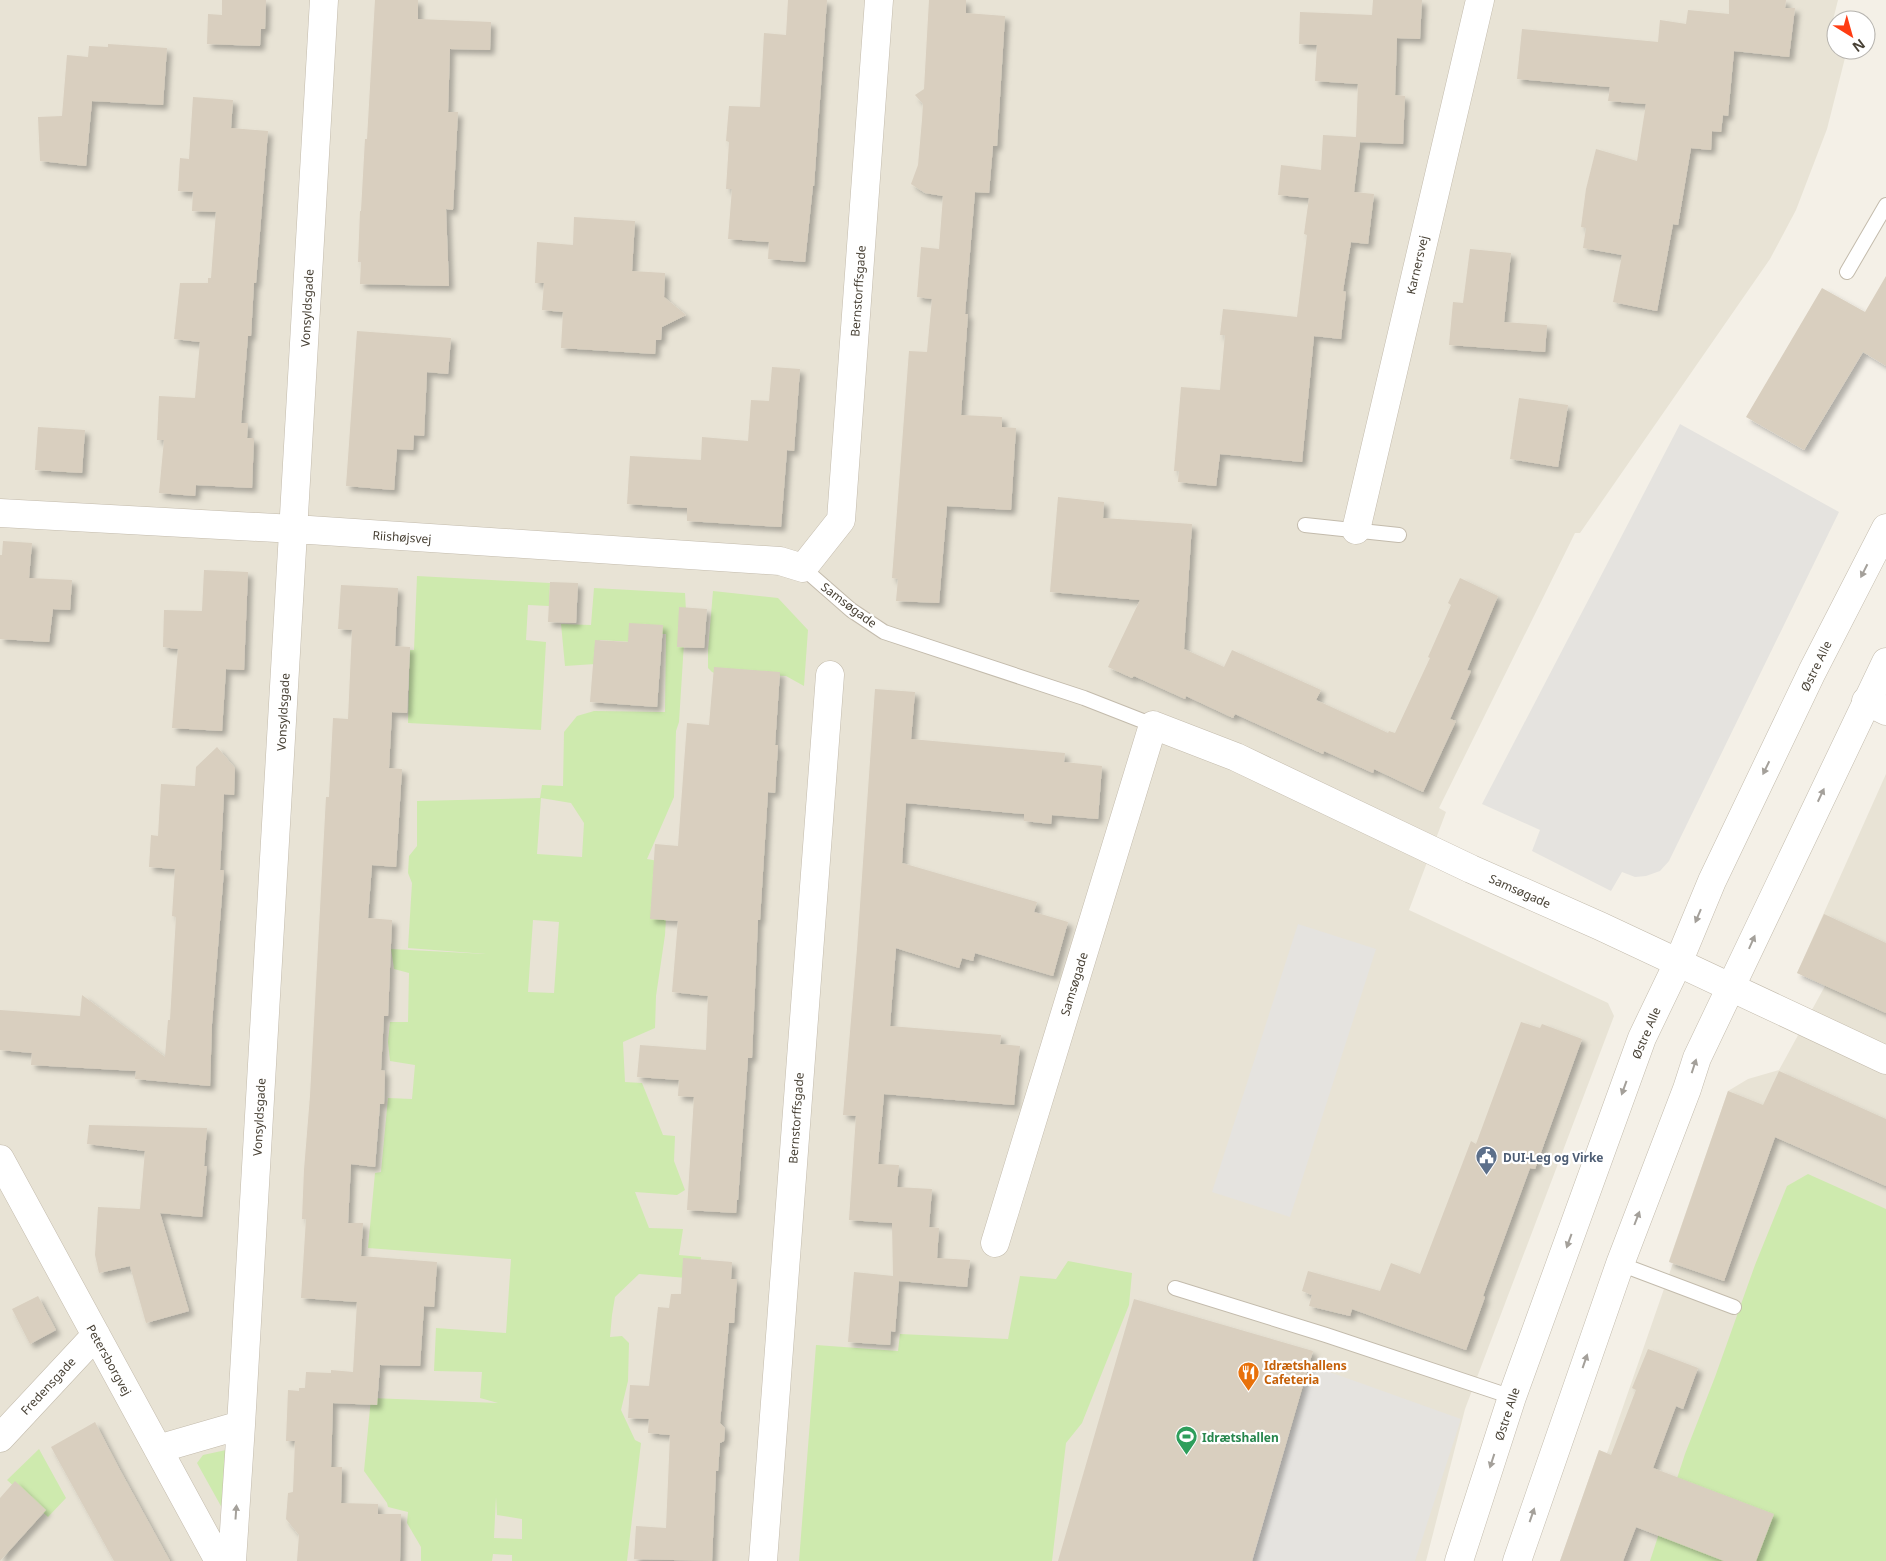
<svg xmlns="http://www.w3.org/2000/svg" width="1886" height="1561" viewBox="0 0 1886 1561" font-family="'Noto Sans',sans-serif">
	<defs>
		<filter id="shadow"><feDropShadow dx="4.5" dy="4.5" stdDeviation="2.5" flood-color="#0004"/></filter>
	</defs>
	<rect width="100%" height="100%" fill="#f4f0e7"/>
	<path fill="#e8e3d5" d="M 0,0 L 1838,0 L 1831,28 L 1836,29 L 1836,50 L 1847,50 L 1827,129 L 1796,210 L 1770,259 L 1580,533 L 1575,533 L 1439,808 L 1446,812 L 1409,910 L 1608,1003 L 1614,1016 L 1465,1409 L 1426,1561 L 0,1561 Z
		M 1886,774 L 1886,1561 L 1560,1561 L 1599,1450 L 1607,1453 L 1673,1263 L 1669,1261 L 1728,1091 L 1748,1079 L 1779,1070 L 1825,986 L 1797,973 Z"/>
	<path fill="#ceeaae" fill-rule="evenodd" d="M 417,576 L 550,583 L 549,606 L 528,605 L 526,640 L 546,642 L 541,730 L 408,723 L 410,650 L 414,650 Z
		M 594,588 L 685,593 L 686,611 L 679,722 L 676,731 L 674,797 L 647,859 L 669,863 L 665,935 L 656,996 L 655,1028 L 623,1042 L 625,1082 L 642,1083 L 663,1135 L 675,1136 L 674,1161 L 685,1190 L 677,1195 L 635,1192 L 649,1228 L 683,1229 L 679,1255 L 701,1257 L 699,1279 L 639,1274 L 615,1297 L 612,1315 L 610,1337 L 622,1336 L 629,1343 L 628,1381 L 621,1410 L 635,1440 L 641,1443 L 627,1561 L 512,1561 L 512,1555 L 493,1554 L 492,1561 L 421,1561 L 421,1547 L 407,1523 L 408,1512 L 388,1507 L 387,1503 L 364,1471 L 371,1398 L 498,1403 L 480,1398 L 482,1372 L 434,1371 L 436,1328 L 506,1333 L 511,1259 L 368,1248 L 375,1173 L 381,1172 L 388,1098 L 412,1099 L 415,1065 L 390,1061 L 388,1042 L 390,1022 L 408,1022 L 409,973 L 394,969 L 391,949 L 486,954 L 408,948 L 412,883 L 408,873 L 409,856 L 417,846 L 417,801 L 540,798 L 542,785 L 563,786 L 564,732 L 577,716 L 594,711 L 665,712 L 666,634 L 633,633 L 633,642 L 600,640 L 595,664 L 565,666 L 561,624 L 591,625 ZM 541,798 L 571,803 L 584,823 L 582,857 L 537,854 ZM 533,920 L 559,922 L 554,993 L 528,992 ZM 496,1497 L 497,1515 L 522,1519 L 522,1539 L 494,1538 Z
		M 713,591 L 778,598 L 808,630 L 804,686 L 786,676 L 736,673 L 717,674 L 712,672 L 708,668 L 708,651 Z
		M 1808,1174 L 1886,1209 L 1886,1561 L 1650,1561 L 1685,1454 L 1715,1377 L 1755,1265 L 1787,1186 Z
		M 1068,1261 L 1132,1273 L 1129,1305 L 1082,1423 L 1066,1443 L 1052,1561 L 799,1561 L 816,1345 L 898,1351 L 900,1334 L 1008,1339 L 1020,1276 L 1056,1279 Z
		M 39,1449 L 66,1498 L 48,1517 L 7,1480 Z
		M 226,1450 L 222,1508 L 197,1463 L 203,1455 Z"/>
	<path fill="#e5e3df" d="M 1680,424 L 1839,512 L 1669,861 L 1660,871 L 1646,876 L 1635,877 L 1622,872 L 1611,891 L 1532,851 L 1540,830 L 1482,804 Z
		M 1298,924 L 1376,949 L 1290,1217 L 1212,1192 Z
		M 1310,1365 L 1461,1419 L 1415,1561 L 1251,1561 Z"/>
	<path fill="#d9cfbf" filter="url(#shadow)" d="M 222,0 L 266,0 L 265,29 L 261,29 L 260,46 L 207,44 L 208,14 L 222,15 Z
		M 375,0 L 418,0 L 418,19 L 491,22 L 490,50 L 450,49 L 448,112 L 458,112 L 453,210 L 446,209 L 449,286 L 360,284 L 361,262 L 358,262 L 360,211 L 361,211 L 365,139 L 367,139 Z
		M 788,0 L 827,0 L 814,186 L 813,186 L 805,262 L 768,259 L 769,242 L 728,239 L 732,189 L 726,189 L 729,142 L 726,141 L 729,106 L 760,107 L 764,33 L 786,35 Z
		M 929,0 L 966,0 L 966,13 L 1005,16 L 997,146 L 993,146 L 989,193 L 975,192 L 965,314 L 968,314 L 961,415 L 1002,417 L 1002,427 L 1016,428 L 1011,510 L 947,506 L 939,603 L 896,601 L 898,579 L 892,578 L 909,351 L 927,352 L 932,299 L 917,297 L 921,247 L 939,249 L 943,196 L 925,193 L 911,184 L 918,165 L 922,120 L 923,104 L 915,95 L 924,89 Z
		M 1373,0 L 1422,0 L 1420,39 L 1397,38 L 1395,95 L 1405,96 L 1403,144 L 1360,142 L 1354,192 L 1374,194 L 1368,244 L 1351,242 L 1343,291 L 1346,292 L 1341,339 L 1314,336 L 1302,462 L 1220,454 L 1216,486 L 1178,482 L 1179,471 L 1174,471 L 1181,387 L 1220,390 L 1225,335 L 1220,335 L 1223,309 L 1297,317 L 1307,235 L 1304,234 L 1309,198 L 1278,195 L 1281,165 L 1321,170 L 1323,135 L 1356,137 L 1358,84 L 1315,81 L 1317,45 L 1299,44 L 1300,12 L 1372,15 Z
		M 1729,0 L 1786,0 L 1785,8 L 1795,8 L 1789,57 L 1734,51 L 1728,116 L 1723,115 L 1721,132 L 1712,131 L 1711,150 L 1691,148 L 1678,225 L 1673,224 L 1657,311 L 1613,302 L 1622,255 L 1583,248 L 1586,228 L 1581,227 L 1586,189 L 1596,149 L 1637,161 L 1646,104 L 1608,101 L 1610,87 L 1517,79 L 1522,29 L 1658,42 L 1660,20 L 1686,24 L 1688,10 L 1729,14 Z
		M 108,44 L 167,48 L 163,105 L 92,101 L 86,166 L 40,161 L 38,117 L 62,116 L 67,55 L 88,57 L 89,46 L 108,47 Z
		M 193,97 L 233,100 L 231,128 L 268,131 L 256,283 L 254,283 L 251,336 L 248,336 L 241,423 L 248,423 L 247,438 L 254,438 L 252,488 L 196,485 L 195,496 L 159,493 L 164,440 L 157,440 L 159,396 L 195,398 L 200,342 L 174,339 L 180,283 L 208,283 L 208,278 L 211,278 L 216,212 L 192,211 L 193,192 L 178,191 L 180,158 L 189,159 Z
		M 574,217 L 635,221 L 632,271 L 665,273 L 664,297 L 686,315 L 662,327 L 661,340 L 656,340 L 655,354 L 561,348 L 563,312 L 542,310 L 544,283 L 535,283 L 537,242 L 573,245 Z
		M 1470,249 L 1511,253 L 1504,322 L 1547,325 L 1545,352 L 1449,345 L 1453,302 L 1463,303 Z
		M 1886,276 L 1886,366 L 1863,352 L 1804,450 L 1746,417 L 1822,288 L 1865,312 Z
		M 357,331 L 451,338 L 448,374 L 427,372 L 424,436 L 414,435 L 413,450 L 397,449 L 394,490 L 346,486 Z
		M 772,367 L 800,369 L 794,451 L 787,450 L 781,527 L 687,521 L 687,508 L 627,504 L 630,456 L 701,460 L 702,437 L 748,441 L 751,400 L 769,401 Z
		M 1519,398 L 1568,405 L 1558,467 L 1510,459 Z
		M 38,427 L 85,430 L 82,473 L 35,470 Z
		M 1058,497 L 1104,502 L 1103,518 L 1192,524 L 1184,649 L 1224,667 L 1232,650 L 1321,690 L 1316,700 L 1388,733 L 1389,731 L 1395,733 L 1430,658 L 1428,657 L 1451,605 L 1448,603 L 1460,578 L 1498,596 L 1467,670 L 1471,671 L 1450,719 L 1456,721 L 1423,792 L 1374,769 L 1373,773 L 1324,751 L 1323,754 L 1235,714 L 1233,718 L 1186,696 L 1185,699 L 1134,676 L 1132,678 L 1108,667 L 1140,600 L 1050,592 Z
		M 3,541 L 32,543 L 29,578 L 72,580 L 70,610 L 53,609 L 49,642 L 0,639 L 0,555 L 2,555 Z
		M 204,570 L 248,572 L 244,670 L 226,669 L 222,731 L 172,728 L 178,649 L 163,647 L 164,610 L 202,611 Z
		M 550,582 L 578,583 L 576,623 L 548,622 Z
		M 341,585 L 398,588 L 395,646 L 410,647 L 407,713 L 392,712 L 389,768 L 402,769 L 396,867 L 372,865 L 368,918 L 392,920 L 388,1016 L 384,1016 L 381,1070 L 385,1071 L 384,1104 L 380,1104 L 375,1167 L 351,1164 L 348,1223 L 363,1223 L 361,1256 L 437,1262 L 434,1307 L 424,1306 L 420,1366 L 380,1365 L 377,1405 L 333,1403 L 331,1467 L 342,1467 L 341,1503 L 378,1504 L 378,1514 L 401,1514 L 400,1561 L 297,1561 L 299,1535 L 286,1519 L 288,1493 L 293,1492 L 295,1441 L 286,1441 L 288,1390 L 299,1391 L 299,1388 L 305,1388 L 306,1372 L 331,1373 L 331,1370 L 353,1372 L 357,1302 L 301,1298 L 306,1219 L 302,1219 L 304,1170 L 310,1096 L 326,797 L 329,797 L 333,718 L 348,719 L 352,630 L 338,629 Z
		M 679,607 L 707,609 L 704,648 L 677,647 Z
		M 629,623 L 663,625 L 657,707 L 590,702 L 595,640 L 628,642 Z
		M 714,667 L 780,672 L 775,745 L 778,745 L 775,793 L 768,792 L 760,920 L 758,920 L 752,1058 L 748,1058 L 738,1200 L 737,1200 L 736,1213 L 687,1210 L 694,1097 L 678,1096 L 679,1080 L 637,1077 L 640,1045 L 706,1050 L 708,996 L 672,992 L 678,921 L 650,919 L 655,844 L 678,846 L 687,723 L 709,725 Z
		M 875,689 L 915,692 L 911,739 L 1065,753 L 1064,762 L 1102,766 L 1098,819 L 1052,815 L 1051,824 L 1024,821 L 1024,814 L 906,803 L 902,863 L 1037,902 L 1034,912 L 1068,922 L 1053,976 L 975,953 L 973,961 L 962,958 L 959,968 L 896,948 L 890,1026 L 1001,1035 L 1000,1044 L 1020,1046 L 1014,1105 L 884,1094 L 878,1164 L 899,1165 L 897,1187 L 932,1189 L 929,1227 L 939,1228 L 937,1258 L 970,1260 L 967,1287 L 899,1281 L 895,1332 L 891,1331 L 890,1345 L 848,1342 L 854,1272 L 893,1276 L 892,1223 L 849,1220 L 856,1116 L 843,1115 L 857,949 Z
		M 217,747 L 235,768 L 234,795 L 224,794 L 220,870 L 224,870 L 212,1024 L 210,1086 L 135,1079 L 136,1071 L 31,1065 L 32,1053 L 0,1050 L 0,1010 L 80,1016 L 82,995 L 165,1057 L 168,1020 L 170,1020 L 176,917 L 172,916 L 175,869 L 149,867 L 151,835 L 158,836 L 161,784 L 195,786 L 196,767 Z
		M 1824,914 L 1886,943 L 1886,1013 L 1797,973 Z
		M 1521,1022 L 1540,1028 L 1542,1024 L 1582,1039 L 1535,1169 L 1530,1168 L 1483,1296 L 1485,1297 L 1466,1350 L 1352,1309 L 1350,1316 L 1309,1306 L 1312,1295 L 1302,1291 L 1308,1271 L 1380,1291 L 1391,1263 L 1420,1274 L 1471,1141 L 1476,1144 Z
		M 1779,1071 L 1886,1119 L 1886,1186 L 1775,1137 L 1724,1281 L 1669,1262 L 1728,1091 L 1763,1105 Z
		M 89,1125 L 207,1128 L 204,1166 L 207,1166 L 202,1217 L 160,1213 L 189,1311 L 146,1323 L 130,1266 L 99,1273 L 95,1255 L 98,1207 L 140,1209 L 145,1151 L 87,1144 Z
		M 683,1258 L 732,1262 L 731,1279 L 737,1279 L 734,1323 L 729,1323 L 720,1423 L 725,1428 L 724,1441 L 720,1443 L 718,1471 L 716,1471 L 712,1561 L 634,1559 L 636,1526 L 666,1528 L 670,1435 L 648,1433 L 649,1419 L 628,1418 L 630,1385 L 649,1386 L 658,1307 L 669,1308 L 671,1294 L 681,1294 Z
		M 38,1296 L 56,1330 L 30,1344 L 12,1309 Z
		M 1134,1299 L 1313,1351 L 1252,1561 L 1058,1561 Z
		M 1648,1349 L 1698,1368 L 1683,1409 L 1676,1406 L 1653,1468 L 1774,1514 L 1756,1561 L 1724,1561 L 1636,1527 L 1623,1561 L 1560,1561 L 1599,1450 L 1611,1455 L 1636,1390 L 1632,1388 Z
		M 95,1422 L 120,1470 L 170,1561 L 114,1561 L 51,1447 Z
		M 15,1481 L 46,1510 L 0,1561 L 0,1498 Z"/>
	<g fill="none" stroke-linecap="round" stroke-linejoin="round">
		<defs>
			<path id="service" d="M 1847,272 L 1886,205
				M 1305,525 L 1399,535
				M 803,568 L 851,610 L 884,632 L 1084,698 L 1153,725
				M 1620,1264 L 1734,1307
				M 1175,1288 L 1326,1335 L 1512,1397"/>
			<path id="minor" d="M 0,513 L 294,529 L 780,561 L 803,568 L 841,520 L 879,0
				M 1356,530 L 1480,0
				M 1866,701 L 1886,711
				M 0,1159 L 219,1561
				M 995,1243 L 1153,725 L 1236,757 L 1471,869 L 1600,926 L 1886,1060
				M 0,1438 L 96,1335
				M 158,1449 L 241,1425 L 324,0
				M 232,1561 L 241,1425
				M 763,1561 L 830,675"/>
			<path id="tertiary" d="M 1459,1561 L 1512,1397 L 1642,1038 L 1678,963 L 1712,881 L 1812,672 L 1886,528
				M 1517,1561 L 1620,1264 L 1687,1089 L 1697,1058 L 1886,662"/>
		</defs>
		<use href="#service" stroke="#c3bbac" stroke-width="16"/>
		<use href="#minor" stroke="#c3bbac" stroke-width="29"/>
		<use href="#tertiary" stroke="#c3bbac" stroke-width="29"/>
		<use href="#service" stroke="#fff" stroke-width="14"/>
		<use href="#minor" stroke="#fff" stroke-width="28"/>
		<use href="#tertiary" stroke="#fff" stroke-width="28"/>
	</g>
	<defs><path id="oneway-solid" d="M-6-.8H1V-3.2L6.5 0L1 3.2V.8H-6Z" transform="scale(1.25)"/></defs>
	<g fill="#a4a09a">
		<use href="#oneway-solid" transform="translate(1864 571) rotate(117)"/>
		<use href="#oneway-solid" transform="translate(1766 768) rotate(116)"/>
		<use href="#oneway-solid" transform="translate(1821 795) rotate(-65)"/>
		<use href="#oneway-solid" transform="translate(1698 916) rotate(113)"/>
		<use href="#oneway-solid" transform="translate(1752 942) rotate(-66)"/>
		<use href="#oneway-solid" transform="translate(1694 1066) rotate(-72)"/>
		<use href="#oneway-solid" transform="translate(1624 1088) rotate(110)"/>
		<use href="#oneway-solid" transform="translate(1637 1218) rotate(-69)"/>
		<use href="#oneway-solid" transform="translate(1569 1241) rotate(110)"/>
		<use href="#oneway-solid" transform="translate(1585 1361) rotate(-71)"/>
		<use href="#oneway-solid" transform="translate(1492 1461) rotate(108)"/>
		<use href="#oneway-solid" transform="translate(236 1512) rotate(-86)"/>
		<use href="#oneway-solid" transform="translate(1532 1515) rotate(-71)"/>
	</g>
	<defs>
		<symbol id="civic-pin" viewBox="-11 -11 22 30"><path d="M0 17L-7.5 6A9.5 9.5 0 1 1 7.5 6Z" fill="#5c6f8a" stroke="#fff"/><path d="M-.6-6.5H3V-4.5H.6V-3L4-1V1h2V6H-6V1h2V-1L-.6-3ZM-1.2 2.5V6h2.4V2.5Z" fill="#fff"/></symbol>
		<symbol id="restaurant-pin" viewBox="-11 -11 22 30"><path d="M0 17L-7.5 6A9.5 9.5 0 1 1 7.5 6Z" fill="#e8710a" stroke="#fff"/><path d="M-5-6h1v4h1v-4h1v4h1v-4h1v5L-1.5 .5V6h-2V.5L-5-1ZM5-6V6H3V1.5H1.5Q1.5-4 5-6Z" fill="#fff"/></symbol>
		<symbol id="stadium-pin" viewBox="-11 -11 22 30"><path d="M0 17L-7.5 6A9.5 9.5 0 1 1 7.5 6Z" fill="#2e9e5b" stroke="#fff"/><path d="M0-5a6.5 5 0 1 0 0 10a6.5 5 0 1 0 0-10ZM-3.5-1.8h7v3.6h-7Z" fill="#fff"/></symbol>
	</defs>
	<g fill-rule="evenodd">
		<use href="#civic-pin" x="1474" y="1144" width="25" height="34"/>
		<use href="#restaurant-pin" x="1236" y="1360" width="25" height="34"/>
		<use href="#stadium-pin" x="1174" y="1424" width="25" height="34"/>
	</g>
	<g text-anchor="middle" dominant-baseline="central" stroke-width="4.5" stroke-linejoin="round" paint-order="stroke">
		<g font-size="12" fill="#484135" stroke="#fff">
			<text transform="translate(1417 265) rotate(-77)">Karnersvej</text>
			<text transform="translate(858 291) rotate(-86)">Bernstorffsgade</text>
			<text transform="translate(307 308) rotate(-87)">Vonsyldsgade</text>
			<text transform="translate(402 537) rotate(4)">Riishøjsvej</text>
			<text transform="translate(849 605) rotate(37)">Samsøgade</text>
			<text transform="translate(1816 666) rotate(-64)">Østre Alle</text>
			<text transform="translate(283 712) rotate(-87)">Vonsyldsgade</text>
			<text transform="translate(1520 891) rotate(24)">Samsøgade</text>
			<text transform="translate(1074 984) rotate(-73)">Samsøgade</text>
			<text transform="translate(1646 1033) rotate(-67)">Østre Alle</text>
			<text transform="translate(259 1117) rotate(-87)">Vonsyldsgade</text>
			<text transform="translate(796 1118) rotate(-86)">Bernstorffsgade</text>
			<text transform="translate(109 1360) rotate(61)">Petersborgvej</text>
			<text transform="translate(48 1386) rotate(-47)">Fredensgade</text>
			<text transform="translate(1507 1414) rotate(-72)">Østre Alle</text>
		</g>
		<g font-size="12" font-weight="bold" fill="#4e5e75" stroke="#fff" text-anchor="start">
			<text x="1503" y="1157">DUI-Leg og Virke</text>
		</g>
		<g font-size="12" font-weight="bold" fill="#c56008" stroke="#fff" text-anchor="start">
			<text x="1264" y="1365">Idrætshallens<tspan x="1264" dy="14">Cafeteria</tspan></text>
		</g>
		<g font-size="12" font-weight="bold" fill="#27864d" stroke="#fff" text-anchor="start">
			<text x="1202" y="1437">Idrætshallen</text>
		</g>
	</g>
	<g transform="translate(1851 35) rotate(143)"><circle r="24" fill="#ffffff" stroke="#b6b3ae"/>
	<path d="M0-4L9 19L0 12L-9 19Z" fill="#ff3c13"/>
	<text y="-8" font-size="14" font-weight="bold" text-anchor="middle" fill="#484135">N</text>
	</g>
</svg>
